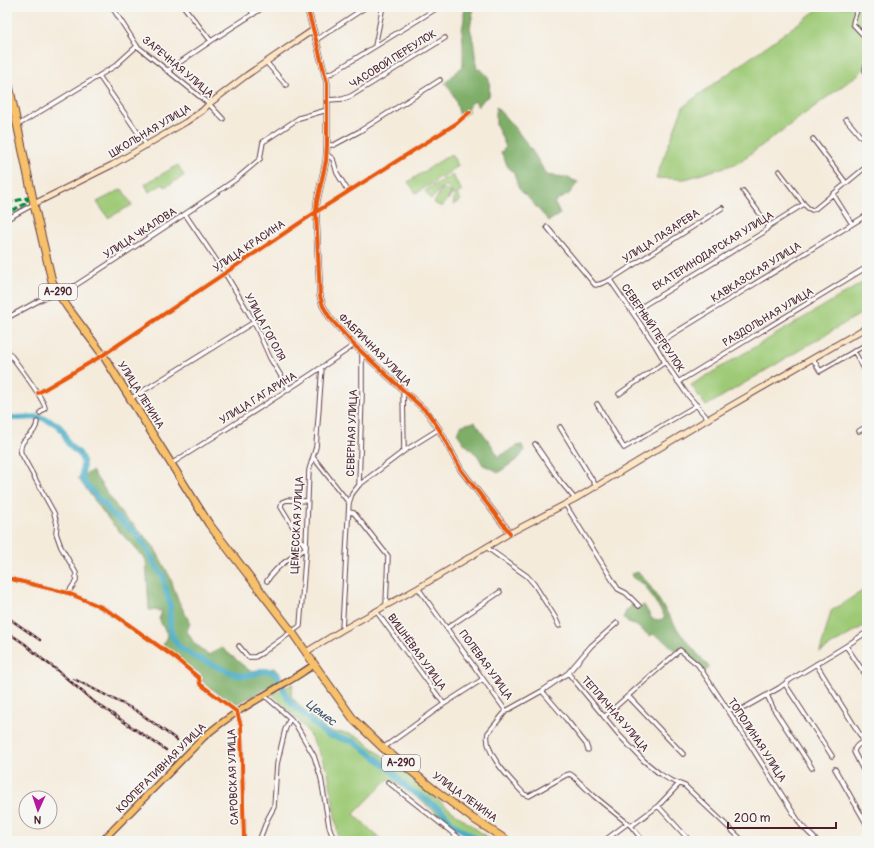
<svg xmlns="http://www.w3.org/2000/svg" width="874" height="848" viewBox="0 0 874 848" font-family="Pangolin,sans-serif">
	<rect width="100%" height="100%" fill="#f6f6f2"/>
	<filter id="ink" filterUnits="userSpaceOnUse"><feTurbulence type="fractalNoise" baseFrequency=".025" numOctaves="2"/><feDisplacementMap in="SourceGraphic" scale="8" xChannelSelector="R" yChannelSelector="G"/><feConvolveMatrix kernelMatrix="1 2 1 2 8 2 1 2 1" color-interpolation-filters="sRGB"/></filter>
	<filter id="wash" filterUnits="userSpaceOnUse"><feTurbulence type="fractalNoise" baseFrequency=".012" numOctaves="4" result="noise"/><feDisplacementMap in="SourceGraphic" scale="16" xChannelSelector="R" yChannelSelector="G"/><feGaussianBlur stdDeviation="0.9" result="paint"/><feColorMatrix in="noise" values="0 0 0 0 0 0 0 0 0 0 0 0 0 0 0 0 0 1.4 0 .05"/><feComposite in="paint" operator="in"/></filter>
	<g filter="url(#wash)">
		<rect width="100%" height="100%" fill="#f4ebdb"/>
		<path fill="#9eca76" stroke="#747450" d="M 821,7 L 865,7 L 867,9 L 867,65 L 860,73 L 738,163 L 685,179 L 656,178 L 683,107 L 697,96 Z
			M 451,154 L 458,165 L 457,167 L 442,177 L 441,176 L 435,180 L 435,182 L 416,193 L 408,182 Z
			M 178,165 L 184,176 L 165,187 L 163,184 L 149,192 L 145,184 Z
			M 450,175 L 453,176 L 462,191 L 457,194 L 461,200 L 453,205 L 454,199 L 453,193 L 448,200 L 452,193 L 447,186 C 439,187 437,195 431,199 L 425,191 Z
			M 442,188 L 451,193 L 442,207 L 434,203 Z
			M 122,189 L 132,205 L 108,218 L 97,202 Z
			M 867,280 L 867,310 L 706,406 L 691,385 Z
			M 867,588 L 867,624 L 820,652 L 831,611 Z
			M 293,684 L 291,696 L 303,709 L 313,716 L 325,729 L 331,732 L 346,733 L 359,737 L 448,808 L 492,841 L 475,841 L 443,818 L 406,789 L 388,779 L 354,814 L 382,841 L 339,841 L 328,772 L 319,752 L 308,732 L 300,722 L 272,694 Z"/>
		<path fill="#7eae67" stroke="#646649" d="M 464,7 L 474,7 L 470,28 L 473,39 L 477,70 L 480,69 C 491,77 490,83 489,96 L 484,99 L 478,107 L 475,101 L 470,104 L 468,112 L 460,116 C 456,103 455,93 445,83 L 463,66 L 463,42 L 462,31 L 464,19 Z
			M 496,107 C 514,126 535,151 546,175 L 565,177 L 578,182 L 569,194 L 554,202 L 560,214 L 549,221 L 530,200 L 519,189 L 514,173 L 508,167 L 501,152 L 506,147 L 496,124 Z
			M 475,422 L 493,447 L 498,457 L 517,446 L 522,445 L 524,451 L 519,458 L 498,473 L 493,469 L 483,465 L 478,456 L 464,443 L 457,433 L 462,425 Z
			M 92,471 L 123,516 L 134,525 L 154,547 L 170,577 L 178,600 L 190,623 L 187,631 L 194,643 L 208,655 L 222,648 L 250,671 L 274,668 L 280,673 L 282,680 L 239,703 L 232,704 L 203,682 L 201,674 L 183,662 L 163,645 L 168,636 L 159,619 L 162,611 L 149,610 L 146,560 L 110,521 L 78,478 Z
			M 638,572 L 648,583 L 680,633 L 709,667 L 705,672 L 696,663 L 679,648 L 675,650 L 665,641 L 653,634 L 650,636 L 634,624 L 628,623 L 623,618 L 626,611 L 632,605 L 638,608 L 644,605 L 652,619 L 660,620 L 665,617 L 644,584 L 633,578 L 631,574 Z"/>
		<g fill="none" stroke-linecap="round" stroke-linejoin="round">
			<path stroke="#46acc5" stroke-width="6" d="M 7,417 L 15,418 L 40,417 L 57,424 L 63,431 L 68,443 L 73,449 L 79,453 L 83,461 L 82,478 L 86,485 L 93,492 L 100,501 L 104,503 L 111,513 L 136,533 L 148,551 L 157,568 L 163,576 L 164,580
				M 165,586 L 170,605 L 170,627 L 172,635 L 177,644 L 182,649 L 197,658 L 237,675 L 245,676 L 250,674 L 255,674 L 261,671 L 271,671 L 277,675 L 288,699 L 296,708 L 320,729 L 328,735 L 332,736 L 355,742 L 370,753 L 393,772 L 408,789 L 425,799 L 442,811 L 454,825 L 480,841"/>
		</g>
	</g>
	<g filter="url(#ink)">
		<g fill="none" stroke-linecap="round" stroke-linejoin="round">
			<defs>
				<path id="street" d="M 112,7 L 137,46 L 209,104 L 223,119
					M 184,7 L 211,41
					M 248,7 L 254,14
					M 856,7 C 858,15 853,17 853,24 L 867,39
					M 316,40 L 366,7
					M 375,46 L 382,11 L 381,7
					M 266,62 L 286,85
					M 867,64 L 866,65 L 865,70 L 867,77
					M 167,71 L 211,41 L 264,7
					M 325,75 L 332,73 L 439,7
					M 99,76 L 147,146
					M 327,100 L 343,99 L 351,96 L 445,38
					M 846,119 L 867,144
					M 18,125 L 115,66 L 137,46
					M 813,139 L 846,183
					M 327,145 L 334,145 L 360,131 L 440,80
					M 326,154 L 333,159 L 337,173 L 348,191
					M 779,171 L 804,204 L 808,208 L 812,210 L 815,209 L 867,166
					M 743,191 L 769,226
					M 833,194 L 852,224
					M 185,214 L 225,273 L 254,322 L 270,358 L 289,389
					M 7,219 L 34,204
					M 547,227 L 595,285 L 600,284 L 610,280 L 655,345 L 665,362 L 686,393 L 708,419
					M 610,280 L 722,208
					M 633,313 L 646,304 L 764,232 L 769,226 L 804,204
					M 7,318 L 42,299 L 73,287 L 185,214 L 235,180 L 260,159 L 263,142 L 299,118 L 327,110
					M 655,345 L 867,215
					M 7,350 C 14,360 44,398 45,408 L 40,413
					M 854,351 L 867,374
					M 813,359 L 820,371 L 867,344
					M 678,382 L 867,267
					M 403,390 L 404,451
					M 38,393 L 103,355 L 316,212 L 457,123 L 465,116 L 470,112
					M 619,394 L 665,362
					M 130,399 L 254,322
					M 597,404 L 624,448 L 697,405
					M 37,422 C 36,437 18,437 21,453 L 54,513 L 57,524 L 56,533 L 61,547 L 76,573 L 76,581 L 68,593
					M 560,427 L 596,486
					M 859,431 L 867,426
					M 535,444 L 560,481 L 575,499
					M 313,457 L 349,503
					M 171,464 C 232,425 295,387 354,345
					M 359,485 L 404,451 L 439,429
					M 565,504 L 618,589 L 626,593 L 639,606
					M 349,512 L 354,513 L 388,556 L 386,605
					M 486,547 L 527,576 L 534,584 L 555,617 L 559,626
					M 7,578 L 68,593 L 99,606 L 115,615 L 174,657 L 199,678 L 200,684 L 237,712 L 241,726 L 244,841
					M 267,581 C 277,565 291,558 306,548 L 281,507 L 282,502 L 287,500 L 307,501
					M 418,588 L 506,711
					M 376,611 L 444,704
					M 617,623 L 591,646 L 568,673 L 542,691 L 506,711 L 488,733 C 483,753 512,781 524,794 L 529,796 L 566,775 L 570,774 L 573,776 L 594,796 L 631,826 L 643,841
					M 447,628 L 500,592
					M 342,630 L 349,503 L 352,494 L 359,485 L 362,395 L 362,353
					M 239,646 L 248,657 L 255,657 L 262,653 L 300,626 L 306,548 L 309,470 L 316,447 L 322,367
					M 846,646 L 867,677
					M 816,664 L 862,738 L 862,742 C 858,745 854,747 854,752 L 867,778
					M 568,673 L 620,736 L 644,761 L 660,774 L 670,780 L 685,786 L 743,841
					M 785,684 L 832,756
					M 542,691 L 566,719 L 586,744 L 588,750
					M 264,695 L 290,718 L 296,725 L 314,756 L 321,778 L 329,826 L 334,841
					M 767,695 L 773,708 L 812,768
					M 628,696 L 683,754
					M 728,710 C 733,708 739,710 744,708 L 779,688 L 790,680 L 846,646 L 867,632
					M 604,717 L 680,650 L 698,665 L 728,710 L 801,825 L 817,841
					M 383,748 L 444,704 L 483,679
					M 835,769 L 867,825
					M 388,782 L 463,841
					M 658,806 L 690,841
					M 631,826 L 658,806 L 679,784
					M 259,841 L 267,820 L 274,807 L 277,764 L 285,730 L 290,718
					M 604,841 L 628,823"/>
				<path id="secondary" d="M 307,7 L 316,40 L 327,83 L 327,145 L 326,161 L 317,201 L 316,212 L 320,296 L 323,306 L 330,318 L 354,345 L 428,413 L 439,429 L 461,470 L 510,533
					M 34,204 L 112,165 L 186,122 L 202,111 L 209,104 L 247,75 L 313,30
					M 306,652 L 342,630 L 418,588 L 510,533 L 575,499 L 708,419 L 867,327"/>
				<path id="primary" d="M 102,841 L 204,737 C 229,715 257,700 285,683 C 295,678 304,671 314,665"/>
				<path id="highway" d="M 7,76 L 35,209 L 52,281 L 58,293 L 68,308 L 103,355 L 197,505 L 209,524 L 292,632 L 319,671 L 354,720 L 383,748 L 431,787 L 472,818 L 508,841"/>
			</defs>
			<use href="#street" stroke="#643e45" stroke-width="5.5"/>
			<use href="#secondary" stroke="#643e45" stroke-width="7"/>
			<use href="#primary" stroke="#643e45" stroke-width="8"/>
			<use href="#highway" stroke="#643e45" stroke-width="9"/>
			<use href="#street" stroke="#fff" stroke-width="3.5"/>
			<use href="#secondary" stroke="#fce6c4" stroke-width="5"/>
			<use href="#primary" stroke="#f7c06b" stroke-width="5.5"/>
			<use href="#highway" stroke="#f7c06b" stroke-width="7"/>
			<defs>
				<path id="rail" d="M 7,617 L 40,640
					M 7,632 L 25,644 L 42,659 L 57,670 L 93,701 L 166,750
					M 74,679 L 137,711 L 177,740"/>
			</defs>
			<use href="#rail" stroke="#4a1f2b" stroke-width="2.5"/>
			<use href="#rail" stroke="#f6f6f2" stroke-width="1" stroke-dasharray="3" stroke-linecap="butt"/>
			<path stroke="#00873e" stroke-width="3" stroke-dasharray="6 3" stroke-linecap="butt" d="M 7,203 L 27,198 L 28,202 L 13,210 L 7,204"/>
			<defs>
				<path id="cycleway" d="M 307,7 L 316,40 L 327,83 L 327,145 L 326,161 L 317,201 L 316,212 L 320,296 L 323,306 L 330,318 L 354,345 L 428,413 L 439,429 L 461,470 L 510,533
					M 38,393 L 103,355 L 316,212 L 457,123 L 465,116 L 470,112
					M 7,578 L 68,593 L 99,606 L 115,615 L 174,657 L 199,678 L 200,684 L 237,712 L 241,726 L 244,841"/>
			</defs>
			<use href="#cycleway" stroke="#f6f6f2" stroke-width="6"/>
			<use href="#cycleway" stroke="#e8590c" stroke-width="4"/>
		</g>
	</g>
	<g text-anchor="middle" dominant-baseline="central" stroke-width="3.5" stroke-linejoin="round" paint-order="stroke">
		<g fill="#f6f6f2" stroke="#7e6067" stroke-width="1">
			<rect x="39" y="284" width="38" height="16" rx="3"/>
			<rect x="382" y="755" width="38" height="16" rx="3"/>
		</g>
		<g font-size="10" font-weight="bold" fill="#4a1f2b">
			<text x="58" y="292">А-290</text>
			<text x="401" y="763">А-290</text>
		</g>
		<g font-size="11" fill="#4a1f2b" stroke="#f6f6f2">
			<text transform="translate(393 59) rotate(-32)">ЧАСОВОЙ ПЕРЕУЛОК</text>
			<text transform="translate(178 67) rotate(40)">ЗАРЕЧНАЯ УЛИЦА</text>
			<text transform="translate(150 131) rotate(-31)">ШКОЛЬНАЯ УЛИЦА</text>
			<text transform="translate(140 233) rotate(-33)">УЛИЦА ЧКАЛОВА</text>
			<text transform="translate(661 236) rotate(-33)">УЛИЦА ЛАЗАРЕВА</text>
			<text transform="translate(249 246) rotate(-34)">УЛИЦА КРАСИНА</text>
			<text transform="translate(713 251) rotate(-32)">ЕКАТЕРИНОДАРСКАЯ УЛИЦА</text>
			<text transform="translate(756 272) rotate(-32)">КАВКАЗСКАЯ УЛИЦА</text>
			<text transform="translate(768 317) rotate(-31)">РАЗДОЛЬНАЯ УЛИЦА</text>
			<text transform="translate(265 327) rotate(62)">УЛИЦА ГОГОЛЯ</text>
			<text transform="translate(653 328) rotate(56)">СЕВЕРНЫЙ ПЕРЕУЛОК</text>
			<text transform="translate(375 350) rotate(45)">ФАБРИЧНАЯ УЛИЦА</text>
			<text transform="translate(141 395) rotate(58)">УЛИЦА ЛЕНИНА</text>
			<text transform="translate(258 398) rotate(-32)">УЛИЦА ГАГАРИНА</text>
			<text transform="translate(352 433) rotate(-88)">СЕВЕРНАЯ УЛИЦА</text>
			<text transform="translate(297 525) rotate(-87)">ЦЕМЕССКАЯ УЛИЦА</text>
			<text transform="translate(417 652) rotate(54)">ВИШНЁВАЯ УЛИЦА</text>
			<text transform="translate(486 665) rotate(54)">ПОЛЕВАЯ УЛИЦА</text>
			<text transform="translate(615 714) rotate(49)">ТЕПЛИЧНАЯ УЛИЦА</text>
			<text transform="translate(757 740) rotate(57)">ТОПОЛИНАЯ УЛИЦА</text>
			<text transform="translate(161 768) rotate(-45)">КООПЕРАТИВНАЯ УЛИЦА</text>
			<text transform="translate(233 777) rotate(-92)">САРОВСКАЯ УЛИЦА</text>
			<text transform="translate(465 797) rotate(36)">УЛИЦА ЛЕНИНА</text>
		</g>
		<g font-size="12" font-style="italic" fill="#485769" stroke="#f6f6f2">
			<text transform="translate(321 713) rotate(38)">Цемес</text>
		</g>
	</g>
	<rect width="874" height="848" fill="none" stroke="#f6f6f2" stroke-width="24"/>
	<g transform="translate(38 810) rotate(183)"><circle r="19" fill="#f6f6f2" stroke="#b1a0a2"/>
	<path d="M0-3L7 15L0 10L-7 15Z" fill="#b5179e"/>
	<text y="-6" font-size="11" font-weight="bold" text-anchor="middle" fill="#4a1f2b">N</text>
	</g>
	<path d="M728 822v6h108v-6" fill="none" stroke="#4a1f2b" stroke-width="2"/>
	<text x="734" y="822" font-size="12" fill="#4a1f2b" stroke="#f6f6f2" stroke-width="3" paint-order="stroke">200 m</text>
</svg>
